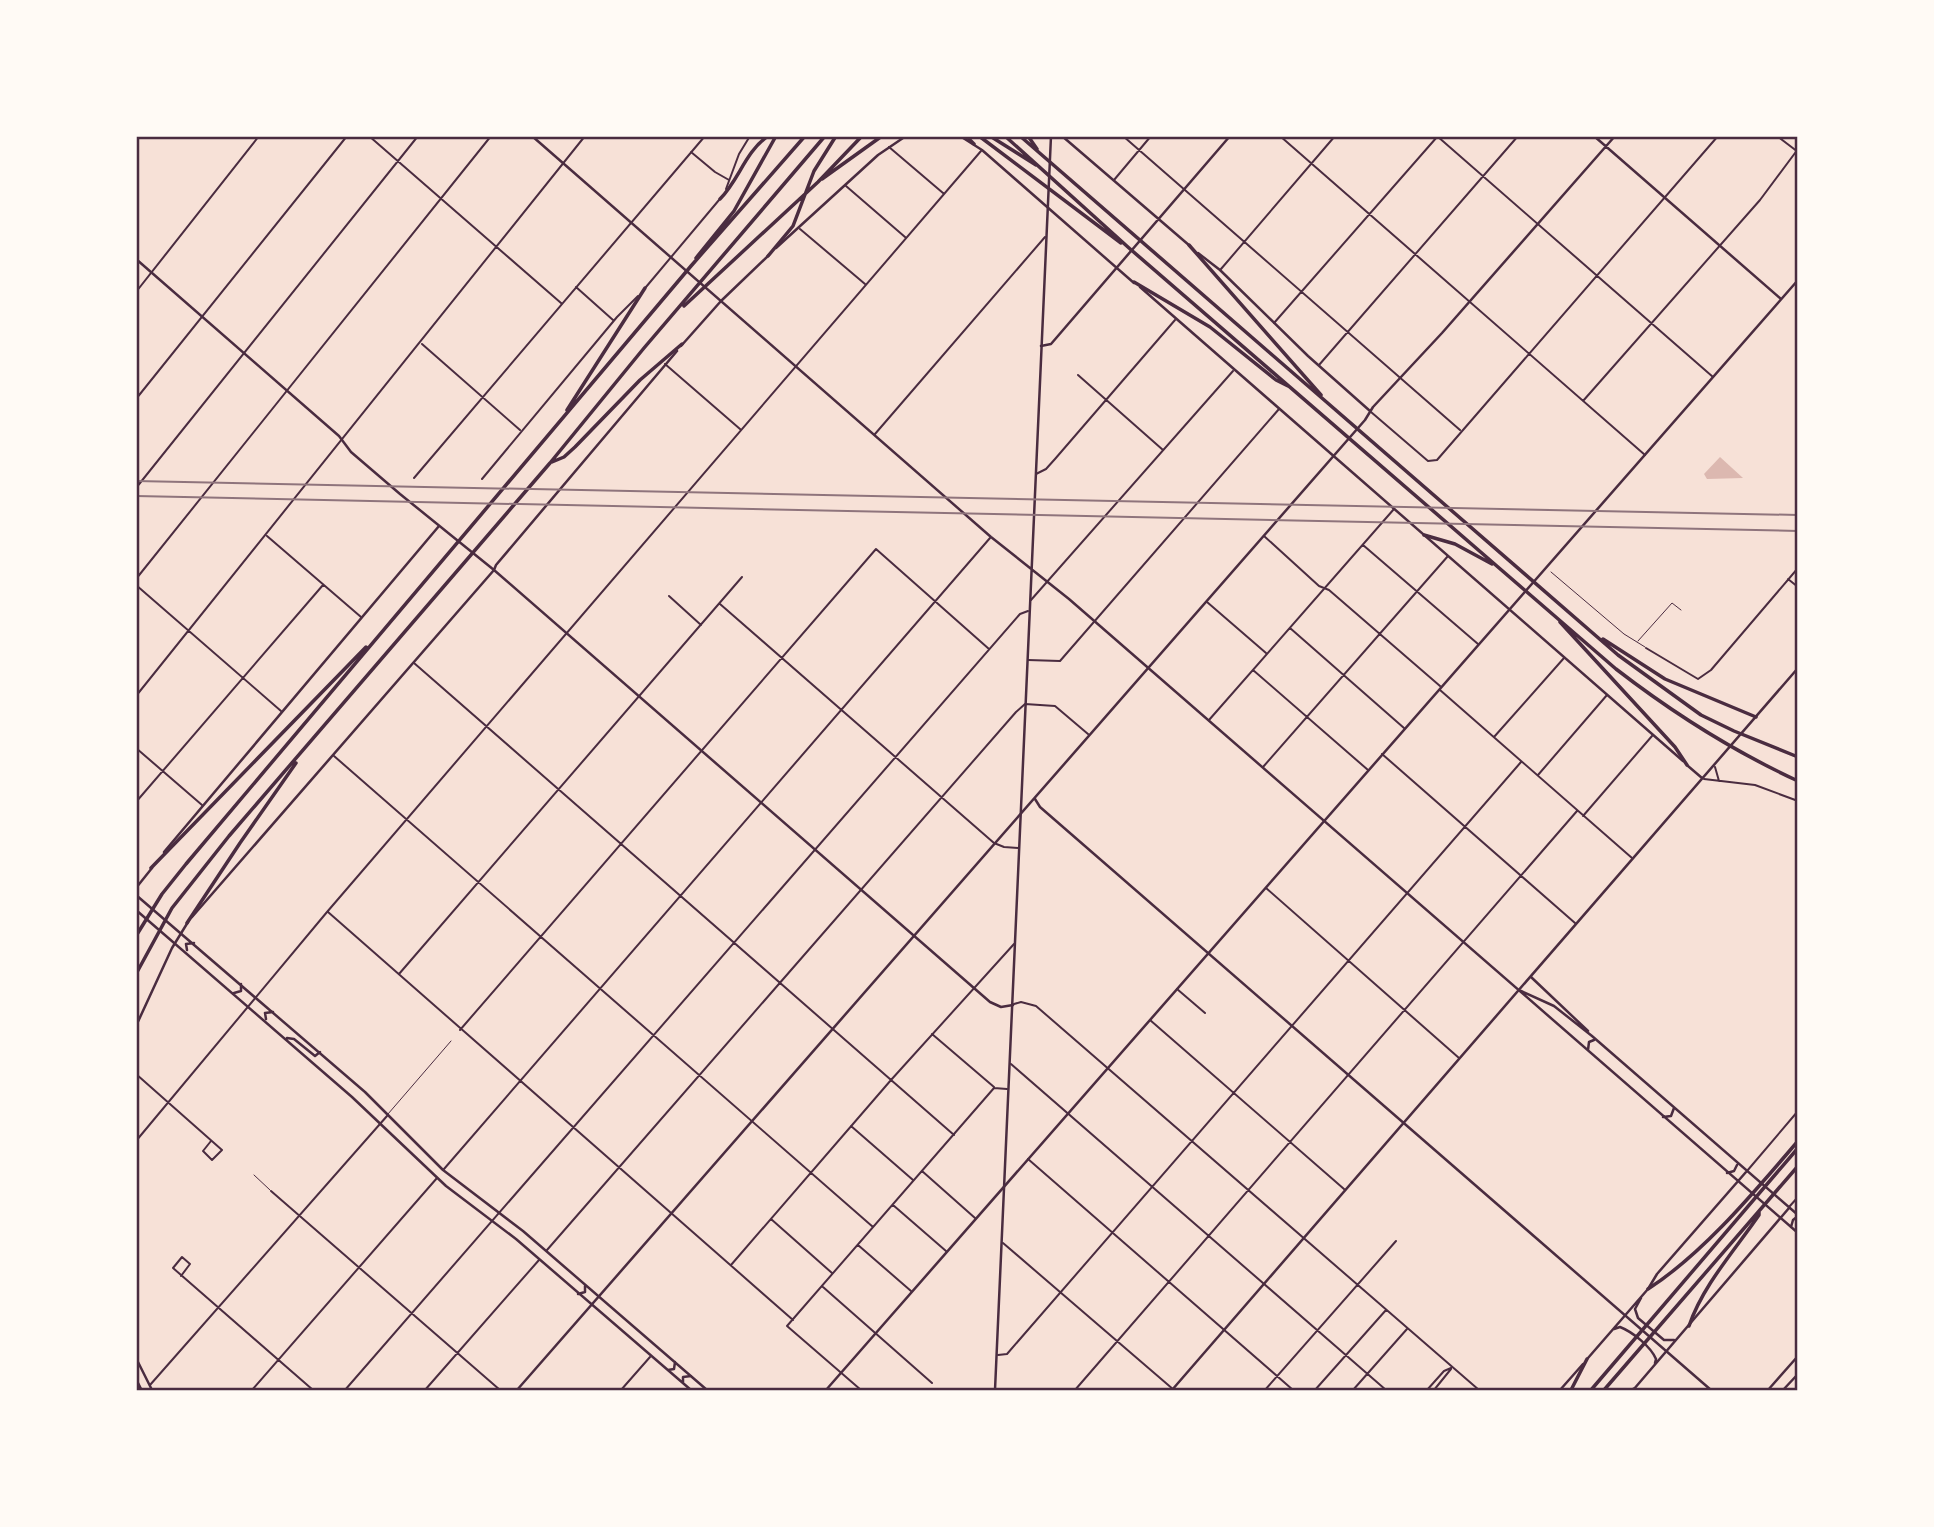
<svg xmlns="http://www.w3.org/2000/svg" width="1934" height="1527" viewBox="0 0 1934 1527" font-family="'Fira Sans',sans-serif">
	<rect width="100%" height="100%" fill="#f7e1d7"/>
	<path fill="#dcb8b0" d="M 1720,457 L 1743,478 L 1707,479 L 1704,474 Z"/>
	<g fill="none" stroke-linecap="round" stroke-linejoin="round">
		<path stroke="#4a2c40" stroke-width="1" d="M 1551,572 L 1624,634 L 1645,647
			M 1638,641 L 1672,603 L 1681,610
			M 388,1114 L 451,1041
			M 254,1175 L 270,1190"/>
		<path stroke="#4a2c40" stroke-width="2" d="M 369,136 L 561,303
			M 1123,136 L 1460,430
			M 1280,136 L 1645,455
			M 1437,136 L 1713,377
			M 1777,136 L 1798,152
			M 136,140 L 139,136
			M 889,147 L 943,193
			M 691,152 L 715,172 L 729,180
			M 1114,180 L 1151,136
			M 846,186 L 905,237
			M 726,189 L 739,154 L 750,136
			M 800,229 L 865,284
			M 1221,269 L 1335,136
			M 576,287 L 613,320
			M 646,287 L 719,200
			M 136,292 L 259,136
			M 1274,323 L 1437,137
			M 422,344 L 520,430
			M 665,364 L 740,429
			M 1319,365 L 1518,136
			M 1078,375 L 1163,450
			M 136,399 L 347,136
			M 1583,401 L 1760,200 L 1798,149
			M 1371,412 L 1428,461 L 1437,460 L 1718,136
			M 875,434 L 1045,237
			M 1036,474 L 1046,469 L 1055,459 L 1175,320
			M 414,478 L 705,136
			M 482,479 L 617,317 L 638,296
			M 136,488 L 418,136
			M 267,536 L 361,617
			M 1264,536 L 1319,586 L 1329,590 L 1440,686
			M 1363,545 L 1478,644
			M 136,579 L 491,136
			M 1788,579 L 1798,587
			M 136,585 L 281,711
			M 669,596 L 701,625
			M 1031,600 L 1233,371
			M 1207,602 L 1266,653
			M 720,604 L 994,843 L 1004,847 L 1018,848
			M 1290,628 L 1404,728
			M 1646,648 L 1698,679 L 1711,670 L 1798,568
			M 1028,660 L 1060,661 L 1279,409
			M 414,663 L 954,1135
			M 1253,670 L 1368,770
			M 1440,690 L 1632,858
			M 136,696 L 585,136
			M 1209,720 L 1394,509
			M 1494,737 L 1564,658
			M 136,748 L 202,805
			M 1382,754 L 1575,923
			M 334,756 L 873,1227
			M 1263,767 L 1448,556
			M 1715,767 L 1719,781
			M 1538,775 L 1607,695
			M 1704,779 L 1755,785 L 1798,801
			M 136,802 L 323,585
			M 1583,816 L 1652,736
			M 1266,888 L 1459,1058
			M 328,912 L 793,1320
			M 399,974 L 742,577
			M 1177,989 L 1205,1013
			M 1014,1004 L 1021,1002 L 1036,1006 L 1479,1390
			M 1150,1020 L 1344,1189
			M 460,1030 L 876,549 L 989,649
			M 932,1034 L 994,1087
			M 1011,1064 L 1386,1390
			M 136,1074 L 222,1150 L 212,1160 L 203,1151 L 211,1141
			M 851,1126 L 913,1180
			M 136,1141 L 327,912 L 981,151
			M 1028,1159 L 1293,1390
			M 444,1169 L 990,538
			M 922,1171 L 975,1218
			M 1747,1171 L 1798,1111
			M 271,1191 L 500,1390
			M 893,1205 L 946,1251
			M 1789,1207 L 1798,1197
			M 771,1219 L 832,1273
			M 1003,1243 L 1174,1390
			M 858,1245 L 911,1291
			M 547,1250 L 1016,712 L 1025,704 L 1055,706 L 1088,734
			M 731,1265 L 891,1080 L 1014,944
			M 181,1276 L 190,1264 L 182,1257 L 173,1268 L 313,1390
			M 823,1287 L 932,1383
			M 998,1355 L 1007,1354 L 1521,762
			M 150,1385 L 387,1116
			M 252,1390 L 437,1178
			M 345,1390 L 1020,614 L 1028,611
			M 425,1390 L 539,1260
			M 621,1390 L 650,1357
			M 861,1390 L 787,1326 L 994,1088 L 1007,1089
			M 1075,1390 L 1577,811
			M 1265,1390 L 1396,1241
			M 1315,1390 L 1386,1310
			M 1353,1390 L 1407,1329
			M 1427,1390 L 1444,1371 L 1451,1368
			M 1434,1390 L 1451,1369"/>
		<path stroke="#4a2c40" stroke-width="2.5" d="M 960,136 L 982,150 L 1134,283
			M 1062,136 L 1190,246
			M 1594,136 L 1781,299
			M 776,248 L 878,155 L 906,136
			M 1198,253 L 1220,270 L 1308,356 L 1370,411
			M 136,259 L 339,436 L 351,452 L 400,494 L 494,570 L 990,1002 L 1001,1007 L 1013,1005
			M 1140,287 L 1683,761
			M 681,346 L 721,301 L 769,255
			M 1041,346 L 1051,344 L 1230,136
			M 1688,766 L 1702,778
			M 1035,799 L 1040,807 L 1711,1390
			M 164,852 L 439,526
			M 136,888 L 152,868
			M 192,917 L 494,570 L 496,565 L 677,351
			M 136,1026 L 172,948 L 188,922
			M 136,1358 L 152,1390
			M 517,1390 L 1365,420 L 1373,407 L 1442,333 L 1615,136
			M 826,1390 L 1798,280
			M 1172,1390 L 1798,668
			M 1768,1390 L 1798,1356
			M 1783,1390 L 1798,1374"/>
		<path stroke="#4a2c40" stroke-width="2.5" d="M 136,895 L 365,1092 L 443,1170 L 523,1231 L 707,1390
			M 136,910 L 352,1097 L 446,1186 L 516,1239 L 691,1390
			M 187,950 L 186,944 L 194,943
			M 234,993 L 241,991 L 241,984
			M 266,1019 L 265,1013 L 273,1012
			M 287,1038 L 294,1039 L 315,1056 L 320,1052
			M 578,1294 L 585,1292 L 585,1286
			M 668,1370 L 674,1369 L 675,1362
			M 683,1382 L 683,1377 L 691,1376
			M 1560,1390 L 1583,1364"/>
		<path stroke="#4a2c40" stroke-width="2.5" d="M 532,136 L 991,537 L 1069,599 L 1798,1233
			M 1531,977 L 1588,1031
			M 1521,991 L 1554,1006 L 1592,1036 L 1798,1215
			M 1588,1050 L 1589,1042 L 1594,1040
			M 1663,1117 L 1671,1116 L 1674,1108
			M 1727,1173 L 1734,1171 L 1737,1165
			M 1791,1227 L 1793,1220 L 1798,1216
			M 1641,1298 L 1635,1309 L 1638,1318 L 1664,1340 L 1674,1340
			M 1614,1329 L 1620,1327 C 1633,1332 1651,1347 1656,1359 L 1655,1363
			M 1588,1358 L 1648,1289 L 1657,1274 L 1746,1172
			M 1634,1389 L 1789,1208
			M 995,1390 L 1051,136"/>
		<path stroke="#4a2c40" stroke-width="3.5" d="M 966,136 L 974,144
			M 979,136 L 1121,243
			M 990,136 L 1036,165
			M 1005,136 L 1129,248 L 1616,669 C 1673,713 1733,751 1798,781
			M 1020,136 L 1618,655 L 1701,715 L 1734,731 L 1798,757
			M 1028,136 L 1037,149
			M 822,179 L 882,136
			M 720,199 C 739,180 745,152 768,136
			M 1189,245 L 1321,395
			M 768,256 L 793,226 L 814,171 L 836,136
			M 696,258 L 734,211 L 776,136
			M 1134,282 L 1210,327 L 1276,380 L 1288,386
			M 684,306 L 818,182 L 862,136
			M 567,410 L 645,288
			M 552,462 L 564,457 L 575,447 L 640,380 L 682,344
			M 1424,535 L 1455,544 L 1492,564
			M 1560,622 L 1675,747 L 1687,765
			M 1603,639 L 1665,679 L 1756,717
			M 151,868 L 366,647
			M 187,923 L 240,843 L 296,763
			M 136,936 L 162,894 L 186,864 L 691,266 L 805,136
			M 136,974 L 172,908 L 229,836 L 550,463 L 644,348 L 825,136
			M 1648,1289 C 1704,1253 1755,1191 1798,1141
			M 1689,1326 C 1703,1285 1735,1250 1759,1215 L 1759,1212
			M 136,1380 L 141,1390
			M 1571,1390 L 1587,1359
			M 1591,1390 L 1798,1148
			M 1604,1390 L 1798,1166
			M 1632,1390 L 1634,1389"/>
		<path stroke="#8f747c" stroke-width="2" d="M 136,481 L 1798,515
			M 136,496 L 1798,531"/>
	</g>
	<rect width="1934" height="1527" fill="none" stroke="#fffaf5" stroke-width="276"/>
	<rect x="138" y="138" width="1658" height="1251" fill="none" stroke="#4a2c40" stroke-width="2.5"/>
</svg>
